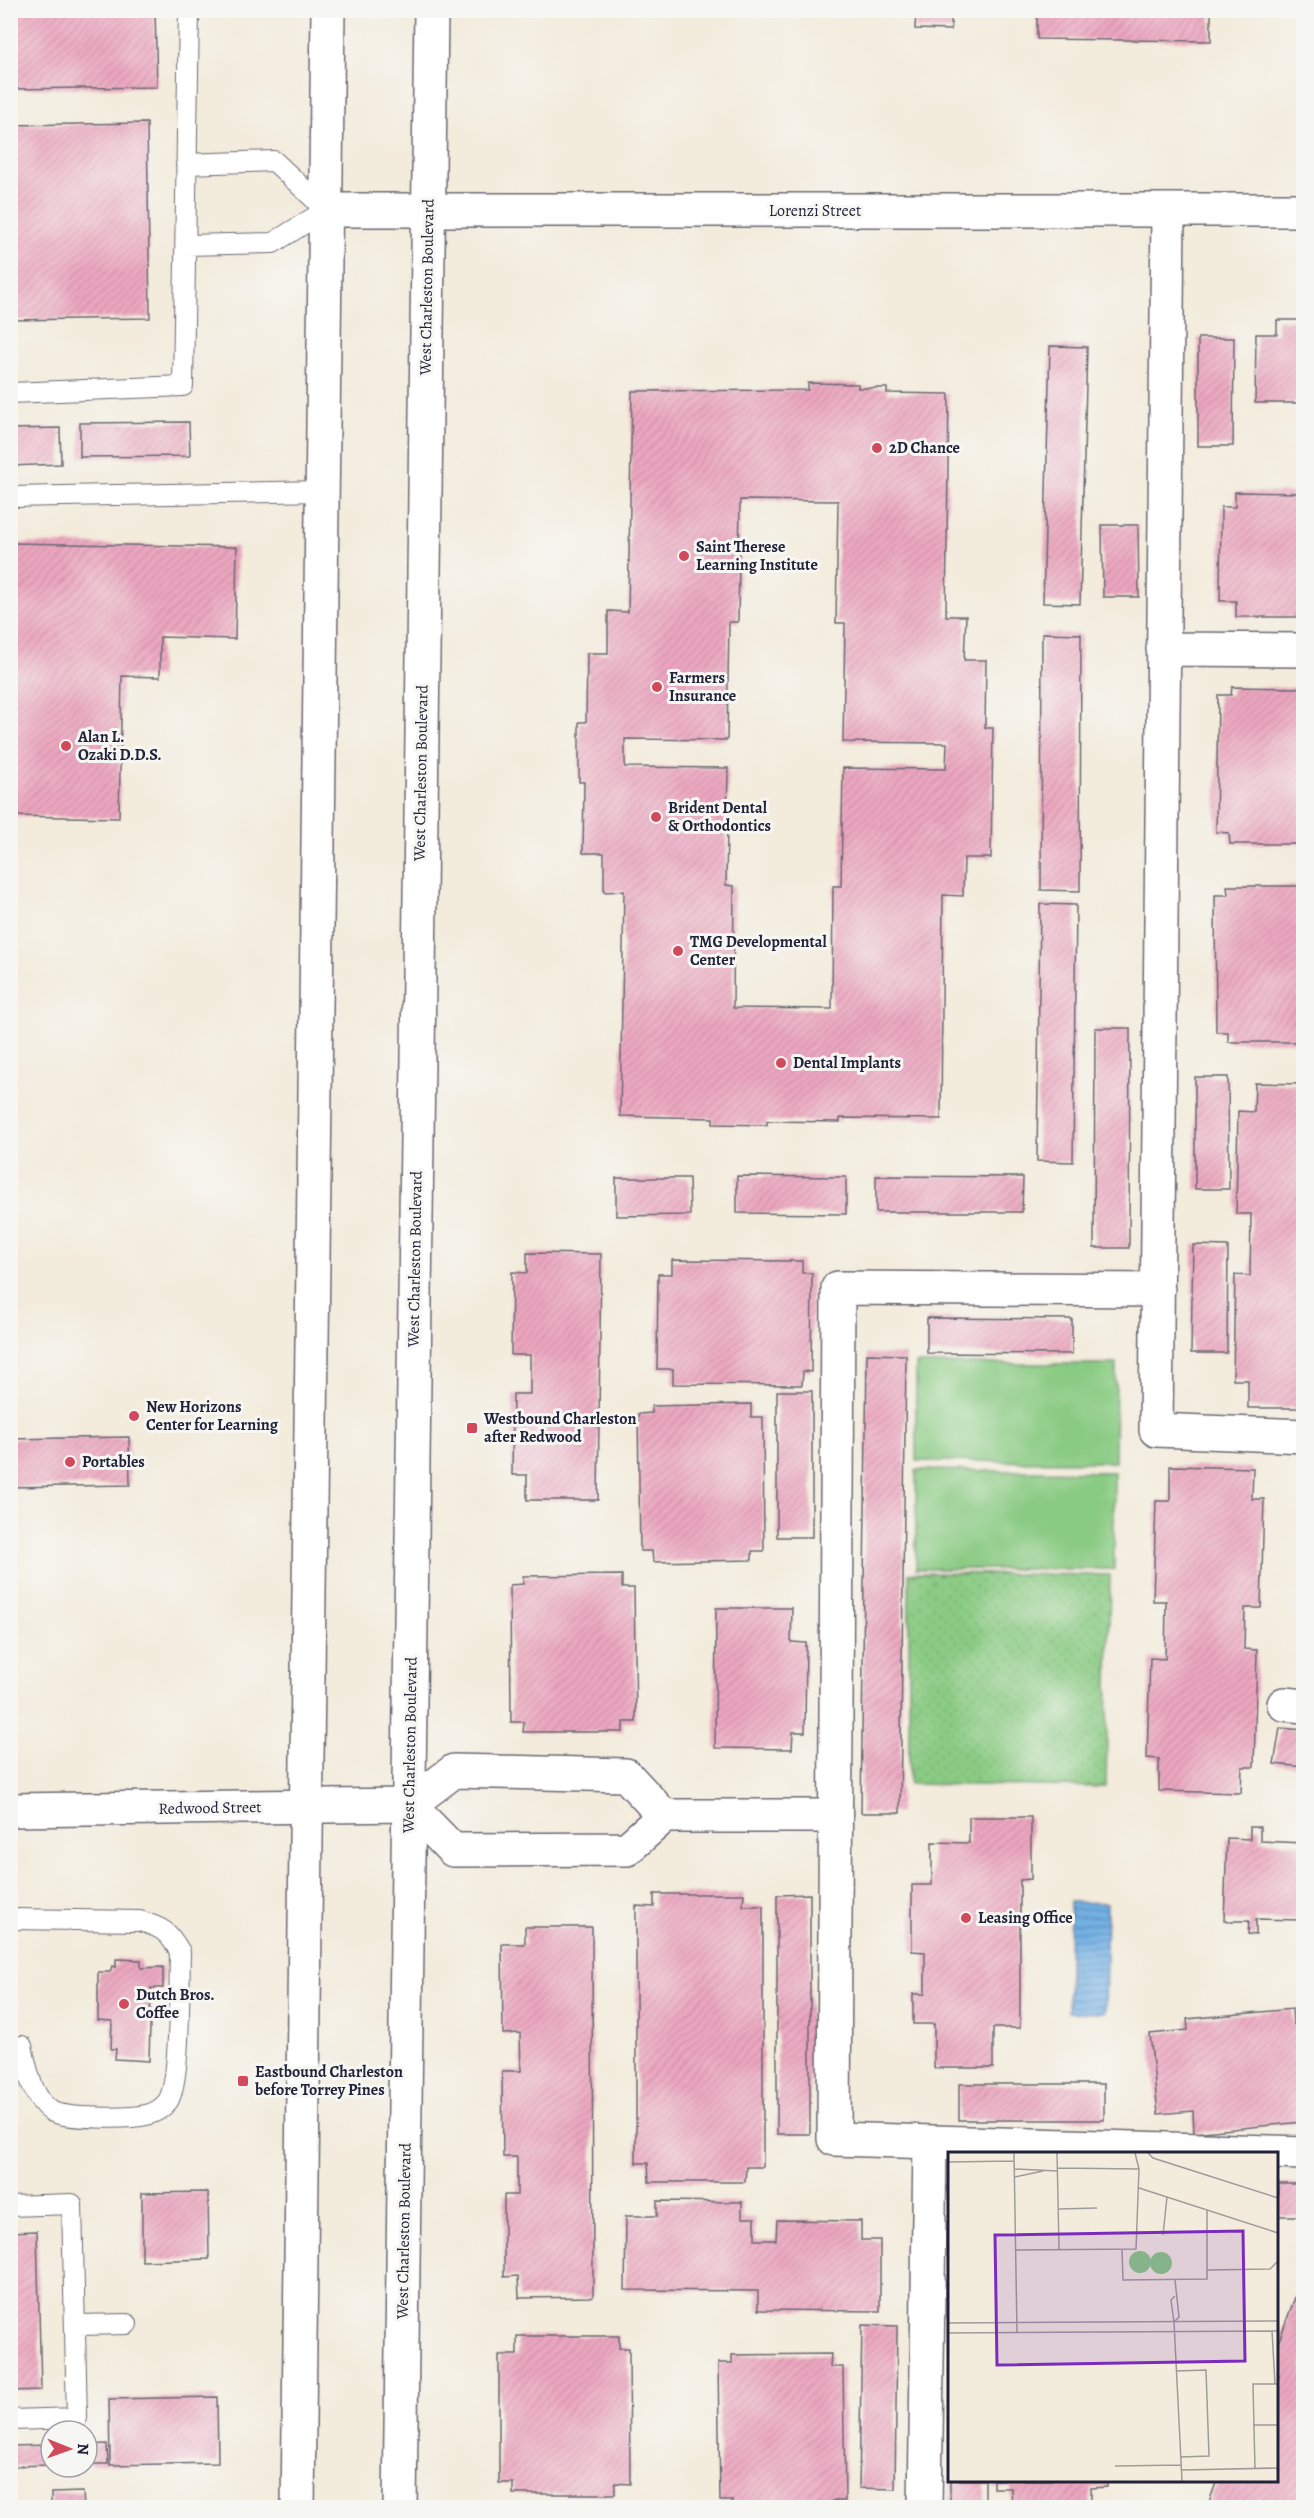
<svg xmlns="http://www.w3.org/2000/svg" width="1314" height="2518" viewBox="0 0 1314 2518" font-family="Alegreya,serif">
	<defs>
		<pattern id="park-dots" width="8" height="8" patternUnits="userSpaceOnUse" patternTransform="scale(1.5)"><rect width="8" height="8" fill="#8acb83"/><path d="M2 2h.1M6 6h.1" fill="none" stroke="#77ae72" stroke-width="1.8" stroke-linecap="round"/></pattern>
		<pattern id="water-rules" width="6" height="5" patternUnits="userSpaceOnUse" patternTransform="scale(1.5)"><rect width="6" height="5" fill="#73b0e5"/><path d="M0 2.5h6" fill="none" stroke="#5e8fbb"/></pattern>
		<pattern id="building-hatch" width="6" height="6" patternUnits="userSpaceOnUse" patternTransform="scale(1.5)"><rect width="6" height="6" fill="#eca7bf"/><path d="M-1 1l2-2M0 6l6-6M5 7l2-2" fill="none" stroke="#ca8fa5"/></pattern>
	</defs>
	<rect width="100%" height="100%" fill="#f6f6f2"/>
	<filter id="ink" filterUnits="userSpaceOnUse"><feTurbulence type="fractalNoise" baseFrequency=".0167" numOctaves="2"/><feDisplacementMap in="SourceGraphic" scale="12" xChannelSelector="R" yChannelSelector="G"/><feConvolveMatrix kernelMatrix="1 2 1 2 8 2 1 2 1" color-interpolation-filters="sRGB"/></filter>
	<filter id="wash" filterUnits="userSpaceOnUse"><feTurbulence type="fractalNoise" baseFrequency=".008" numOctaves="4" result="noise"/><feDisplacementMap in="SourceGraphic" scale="24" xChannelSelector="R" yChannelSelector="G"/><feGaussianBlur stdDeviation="1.35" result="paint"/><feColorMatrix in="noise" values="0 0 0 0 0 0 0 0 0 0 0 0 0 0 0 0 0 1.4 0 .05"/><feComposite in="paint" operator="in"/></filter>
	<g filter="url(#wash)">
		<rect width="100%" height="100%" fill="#f3ebdb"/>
		<path fill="#8acb83" stroke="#56765f" stroke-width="1.5" d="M 916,1364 L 1116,1364 L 1115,1462 L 916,1461 Z
			M 916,1470 L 1114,1472 L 1114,1569 L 916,1569 Z"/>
		<path fill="url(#park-dots)" stroke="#56765f" stroke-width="1.5" d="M 909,1573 L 1110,1575 L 1106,1787 L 909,1784 Z"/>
		<path fill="url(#water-rules)" stroke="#4a6990" stroke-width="1.5" d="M 1070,1902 L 1107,1903 L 1105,2013 L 1068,2012 Z"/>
		<g id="blocks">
			<path fill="url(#building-hatch)" fill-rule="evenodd" d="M 10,10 L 155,10 L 157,87 L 12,89 Z
				M 806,10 L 864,10 L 864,14 L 806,13 Z
				M 916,10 L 951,10 L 951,30 L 915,29 Z
				M 1037,10 L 1211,10 L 1211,41 L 1037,39 Z
				M 147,123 L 150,318 L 10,320 L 10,125 Z
				M 1277,320 L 1304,320 L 1304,403 L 1255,403 L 1256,334 L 1277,334 Z
				M 1198,338 L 1234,338 L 1233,446 L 1198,446 Z
				M 1050,346 L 1087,347 L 1080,604 L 1043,603 Z
				M 808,383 L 858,384 L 858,388 L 887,388 L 887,393 L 949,394 L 946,616 L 966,616 L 964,660 L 986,660 L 985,728 L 993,728 L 991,858 L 964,858 L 963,896 L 943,895 L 941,1119 L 840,1118 L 840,1122 L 767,1121 L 767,1125 L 713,1124 L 713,1118 L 620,1116 L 624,891 L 604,892 L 604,853 L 583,853 L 584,782 L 579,782 L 579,722 L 586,722 L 587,653 L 608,653 L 608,611 L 628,612 L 632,391 L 808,390 ZM 740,500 L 838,501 L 836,623 L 845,623 L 843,742 L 947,743 L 946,769 L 843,768 L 841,886 L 833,886 L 832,1009 L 733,1008 L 734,886 L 726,885 L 728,768 L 625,767 L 625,739 L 727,740 L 729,622 L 738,622 Z
				M 189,422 L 190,456 L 80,457 L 80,423 Z
				M 60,428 L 61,464 L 10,466 L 10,429 Z
				M 1235,492 L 1304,493 L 1304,617 L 1236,617 L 1236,601 L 1220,601 L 1221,507 L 1235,507 Z
				M 1102,525 L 1138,525 L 1139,597 L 1103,597 Z
				M 10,543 L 237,547 L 235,639 L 160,637 L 160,677 L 122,676 L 119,818 L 10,816 Z
				M 1042,633 L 1081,634 L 1080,891 L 1041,890 Z
				M 1232,687 L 1304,688 L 1304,844 L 1230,844 L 1229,833 L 1216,832 L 1218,695 L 1231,695 Z
				M 1227,886 L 1304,886 L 1304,1042 L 1228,1042 L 1228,1032 L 1216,1032 L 1215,895 L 1228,895 Z
				M 1040,904 L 1076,905 L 1073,1162 L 1037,1161 Z
				M 1095,1028 L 1130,1028 L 1129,1248 L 1094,1248 Z
				M 1195,1077 L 1228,1077 L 1229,1189 L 1195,1189 Z
				M 1255,1083 L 1304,1084 L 1304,1408 L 1248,1408 L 1248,1380 L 1233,1380 L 1235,1275 L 1250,1276 L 1251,1214 L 1236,1214 L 1238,1111 L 1254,1112 Z
				M 737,1176 L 846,1177 L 846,1214 L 737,1213 Z
				M 876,1176 L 1023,1177 L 1022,1212 L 876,1212 Z
				M 616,1178 L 689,1178 L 690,1215 L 616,1216 Z
				M 1193,1245 L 1228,1246 L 1227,1353 L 1191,1353 Z
				M 527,1253 L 601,1254 L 598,1500 L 527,1500 L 527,1475 L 512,1475 L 513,1394 L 530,1394 L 530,1355 L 511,1355 L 512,1272 L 527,1273 Z
				M 672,1260 L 802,1261 L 802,1273 L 812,1273 L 811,1372 L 803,1371 L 802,1385 L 673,1384 L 673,1369 L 657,1369 L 658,1274 L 672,1274 Z
				M 927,1318 L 1072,1319 L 1072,1354 L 927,1353 Z
				M 867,1354 L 906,1355 L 900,1813 L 861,1813 Z
				M 777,1391 L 812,1391 L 812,1537 L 777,1537 Z
				M 751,1404 L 751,1417 L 763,1417 L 764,1551 L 752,1551 L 752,1560 L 653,1562 L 652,1551 L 640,1551 L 638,1414 L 652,1413 L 652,1406 Z
				M 129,1437 L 130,1485 L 10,1487 L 10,1439 Z
				M 1170,1466 L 1253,1468 L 1252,1499 L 1264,1499 L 1261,1608 L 1245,1608 L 1244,1649 L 1257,1650 L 1254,1767 L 1242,1767 L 1241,1793 L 1159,1791 L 1159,1759 L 1147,1758 L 1150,1658 L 1165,1659 L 1166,1601 L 1153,1601 L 1156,1501 L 1170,1501 Z
				M 622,1575 L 622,1588 L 634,1588 L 636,1722 L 623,1722 L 623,1732 L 523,1732 L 524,1722 L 511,1722 L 510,1585 L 523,1584 L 523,1576 Z
				M 716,1608 L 792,1608 L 791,1642 L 806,1643 L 805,1732 L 793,1732 L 792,1749 L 715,1748 Z
				M 1280,1728 L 1304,1730 L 1304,1767 L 1274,1764 Z
				M 969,1817 L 1031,1817 L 1031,1879 L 1020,1880 L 1020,2028 L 993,2028 L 993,2068 L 934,2068 L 934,2024 L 913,2024 L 913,1994 L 925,1994 L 925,1952 L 912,1951 L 912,1885 L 932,1885 L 932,1842 L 969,1843 Z
				M 1250,1827 L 1260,1827 L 1260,1841 L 1304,1843 L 1304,1920 L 1256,1919 L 1256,1935 L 1248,1934 L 1249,1921 L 1224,1921 L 1227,1838 L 1250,1839 Z
				M 654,1894 L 744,1894 L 743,1906 L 763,1906 L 763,2167 L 746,2167 L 745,2182 L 649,2182 L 648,2163 L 636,2163 L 636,1906 L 654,1907 Z
				M 810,1894 L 810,2134 L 777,2134 L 777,1895 Z
				M 525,1927 L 592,1927 L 593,2297 L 519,2298 L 518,2276 L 504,2277 L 504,2195 L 517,2195 L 517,2157 L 503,2157 L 502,2071 L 521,2071 L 520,2033 L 503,2034 L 502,1944 L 525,1944 Z
				M 116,1959 L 141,1960 L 141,1968 L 163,1967 L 163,1988 L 151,1988 L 149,2061 L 115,2059 L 116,2049 L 111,2049 L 112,2021 L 98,2020 L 98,1972 L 110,1972 L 112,1966 L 116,1967 Z
				M 1292,2009 L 1293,2024 L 1304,2023 L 1304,2106 L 1300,2106 L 1302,2122 L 1194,2133 L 1193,2111 L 1158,2114 L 1150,2034 L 1188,2030 L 1187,2019 Z
				M 959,2084 L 1104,2084 L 1104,2120 L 959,2120 Z
				M 1278,2184 L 1304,2184 L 1304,2216 L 1277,2216 Z
				M 208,2192 L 209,2259 L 142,2261 L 142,2193 Z
				M 657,2201 L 742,2202 L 742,2218 L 755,2218 L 755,2240 L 776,2240 L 777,2220 L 861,2221 L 861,2240 L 880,2240 L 880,2311 L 758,2310 L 758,2291 L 625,2290 L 626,2216 L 657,2216 Z
				M 37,2231 L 41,2390 L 10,2391 L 10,2232 Z
				M 1304,2273 L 1304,2508 L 1207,2508 L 1217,2480 L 1276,2480 L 1276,2385 L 1279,2376 L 1276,2375 L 1276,2349 Z
				M 862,2325 L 897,2326 L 895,2489 L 859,2488 Z
				M 517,2336 L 619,2336 L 619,2348 L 629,2348 L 630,2484 L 615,2483 L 615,2494 L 513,2494 L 513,2483 L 499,2483 L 499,2355 L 517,2355 Z
				M 831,2354 L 830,2367 L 843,2367 L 845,2501 L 832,2501 L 832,2508 L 732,2508 L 732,2501 L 720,2501 L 718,2363 L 732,2363 L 732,2355 Z
				M 217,2397 L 218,2463 L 110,2465 L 109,2399 Z
				M 107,2444 L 108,2464 L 87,2464 L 87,2445 Z
				M 51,2445 L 51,2465 L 10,2466 L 10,2446 Z
				M 950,2480 L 985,2480 L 985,2507 L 950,2507 Z
				M 993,2480 L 1107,2480 L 1107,2487 L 1091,2488 L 1091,2508 L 1012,2508 L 1011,2488 L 993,2488 Z
				M 83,2492 L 84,2508 L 51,2508 L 51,2493 Z"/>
		</g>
	</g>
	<g filter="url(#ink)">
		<use href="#blocks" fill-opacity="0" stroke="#6b6873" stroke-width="1.5"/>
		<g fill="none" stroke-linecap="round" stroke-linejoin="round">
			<defs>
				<path id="lane" d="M 186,245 L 273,243 L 326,210 L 274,161 L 186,164
					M 10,393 L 183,386 L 189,10
					M 10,497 L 323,491
					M 12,1919 L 140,1921 C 163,1928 168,1931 180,1952 C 179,1981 181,2082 168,2101 C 162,2109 155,2113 146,2115 C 130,2119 63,2119 51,2111 C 31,2097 27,2068 22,2046
					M 10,2206 L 72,2204 L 77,2418 L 10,2420
					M 77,2325 L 127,2324"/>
				<path id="street" d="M 1168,211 L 1156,1430 L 1304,1436
					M 1163,649 L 1304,650
					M 1158,1290 L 838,1288 L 834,2139 L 1304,2153
					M 1284,1704 L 1304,1706
					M 664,1816 L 626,1775 L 454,1771 L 409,1805 L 453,1850 L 627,1849 L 664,1816 L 835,1816
					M 925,2508 L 930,2142"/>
				<path id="secondary" d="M 326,210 L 1304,210
					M 10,1810 L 409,1805"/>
				<path id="primary" d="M 298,2508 L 328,10
					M 400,2508 L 431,10"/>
			</defs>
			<use href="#lane" stroke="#6b6873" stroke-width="22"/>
			<use href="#street" stroke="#6b6873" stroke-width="36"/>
			<use href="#secondary" stroke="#6b6873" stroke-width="36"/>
			<use href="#primary" stroke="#6b6873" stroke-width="36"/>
			<use href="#lane" stroke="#fff" stroke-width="20"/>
			<use href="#street" stroke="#fff" stroke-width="33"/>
			<use href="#secondary" stroke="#fff" stroke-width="33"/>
			<use href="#primary" stroke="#fff" stroke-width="33"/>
		</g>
	</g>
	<g fill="#d1495b" stroke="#f6f6f2" stroke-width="2">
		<circle cx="877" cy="448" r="6"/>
		<circle cx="684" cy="556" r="6"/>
		<circle cx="657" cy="687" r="6"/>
		<circle cx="66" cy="746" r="6"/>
		<circle cx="656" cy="817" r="6"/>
		<circle cx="678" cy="951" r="6"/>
		<circle cx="781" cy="1063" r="6"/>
		<circle cx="134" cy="1416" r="6"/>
		<rect x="466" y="1422" width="12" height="12" rx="3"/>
		<circle cx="70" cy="1462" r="6"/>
		<circle cx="966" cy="1918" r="6"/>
		<circle cx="124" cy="2004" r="6"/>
		<rect x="237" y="2075" width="12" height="12" rx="3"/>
	</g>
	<g text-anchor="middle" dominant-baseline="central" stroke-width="6" stroke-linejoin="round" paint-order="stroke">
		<g font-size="16" fill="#22223b" stroke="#f6f6f2">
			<text x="815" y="211">Lorenzi Street</text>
			<text transform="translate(427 287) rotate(-89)">West Charleston Boulevard</text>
			<text transform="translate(421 773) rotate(-89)">West Charleston Boulevard</text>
			<text transform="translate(415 1259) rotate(-89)">West Charleston Boulevard</text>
			<text transform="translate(410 1745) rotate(-89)">West Charleston Boulevard</text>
			<text transform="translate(210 1808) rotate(-1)">Redwood Street</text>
			<text transform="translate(404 2231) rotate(-89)">West Charleston Boulevard</text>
		</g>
		<g font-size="16" font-weight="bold" fill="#22223b" stroke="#f6f6f2" text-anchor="start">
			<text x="889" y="448">2D Chance</text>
			<text x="696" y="547">Saint Therese<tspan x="696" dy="18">Learning Institute</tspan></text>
			<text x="669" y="678">Farmers<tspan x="669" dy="18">Insurance</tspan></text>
			<text x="78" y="737">Alan L.<tspan x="78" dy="18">Ozaki D.D.S.</tspan></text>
			<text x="668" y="808">Brident Dental<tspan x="668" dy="18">&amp; Orthodontics</tspan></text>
			<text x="690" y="942">TMG Developmental<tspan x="690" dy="18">Center</tspan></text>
			<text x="793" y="1063">Dental Implants</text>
			<text x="146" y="1407">New Horizons<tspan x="146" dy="18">Center for Learning</tspan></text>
			<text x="484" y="1419">Westbound Charleston<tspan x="484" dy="18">after Redwood</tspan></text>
			<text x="82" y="1462">Portables</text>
			<text x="978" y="1918">Leasing Office</text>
			<text x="136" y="1995">Dutch Bros.<tspan x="136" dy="18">Coffee</tspan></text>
			<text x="255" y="2072">Eastbound Charleston<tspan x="255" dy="18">before Torrey Pines</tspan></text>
		</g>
	</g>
	<g transform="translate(948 2152)">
		<rect width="330" height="330" fill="#f3ebdb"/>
		<path d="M181 110a11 11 0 1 1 22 0a11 11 0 1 1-22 0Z" fill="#8acb83"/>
		<path d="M202 111a11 11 0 1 1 22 0a11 11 0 1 1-22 0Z" fill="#8acb83"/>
		<path fill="none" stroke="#9f9b9b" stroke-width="1.5" d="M 66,1 L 69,180M 109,1 L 111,97M 200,1 L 205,6 L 330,46M 0,10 L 66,9M 110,16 L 191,17M 66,17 L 110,19M 67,25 L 95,19M 191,36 L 330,81M 111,57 L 149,56M 215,83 L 219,45M 174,97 L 175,128 L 259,127 L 259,58M 68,98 L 188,97 L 191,17 L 187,1M 259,118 L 322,117 L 330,109M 226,170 L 234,329M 226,170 L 231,165 L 227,128M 226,170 L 223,148 L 227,144M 0,171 L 330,169M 324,179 L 327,232M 0,181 L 330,179M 228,219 L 258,218 L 261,304 L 233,305M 305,273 L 330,273M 167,314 L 233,313M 307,317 L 305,232 L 330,232M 234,318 L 330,316"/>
		<path fill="#7b2cbf" fill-opacity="0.15" stroke="#7b2cbf" stroke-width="3" d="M 295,79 L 297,209 L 49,213 L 47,83 Z"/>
		<rect width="330" height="330" fill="none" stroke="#22223b" stroke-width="3"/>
	</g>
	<rect width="1314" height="2518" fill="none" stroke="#f6f6f2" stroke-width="36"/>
	<g transform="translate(69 2449) rotate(91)"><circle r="28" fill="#f6f6f2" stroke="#a1a1a9" stroke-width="1.5"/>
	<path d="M0-4.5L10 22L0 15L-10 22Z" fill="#d1495b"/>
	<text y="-9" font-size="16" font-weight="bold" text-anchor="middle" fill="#22223b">N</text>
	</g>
</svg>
